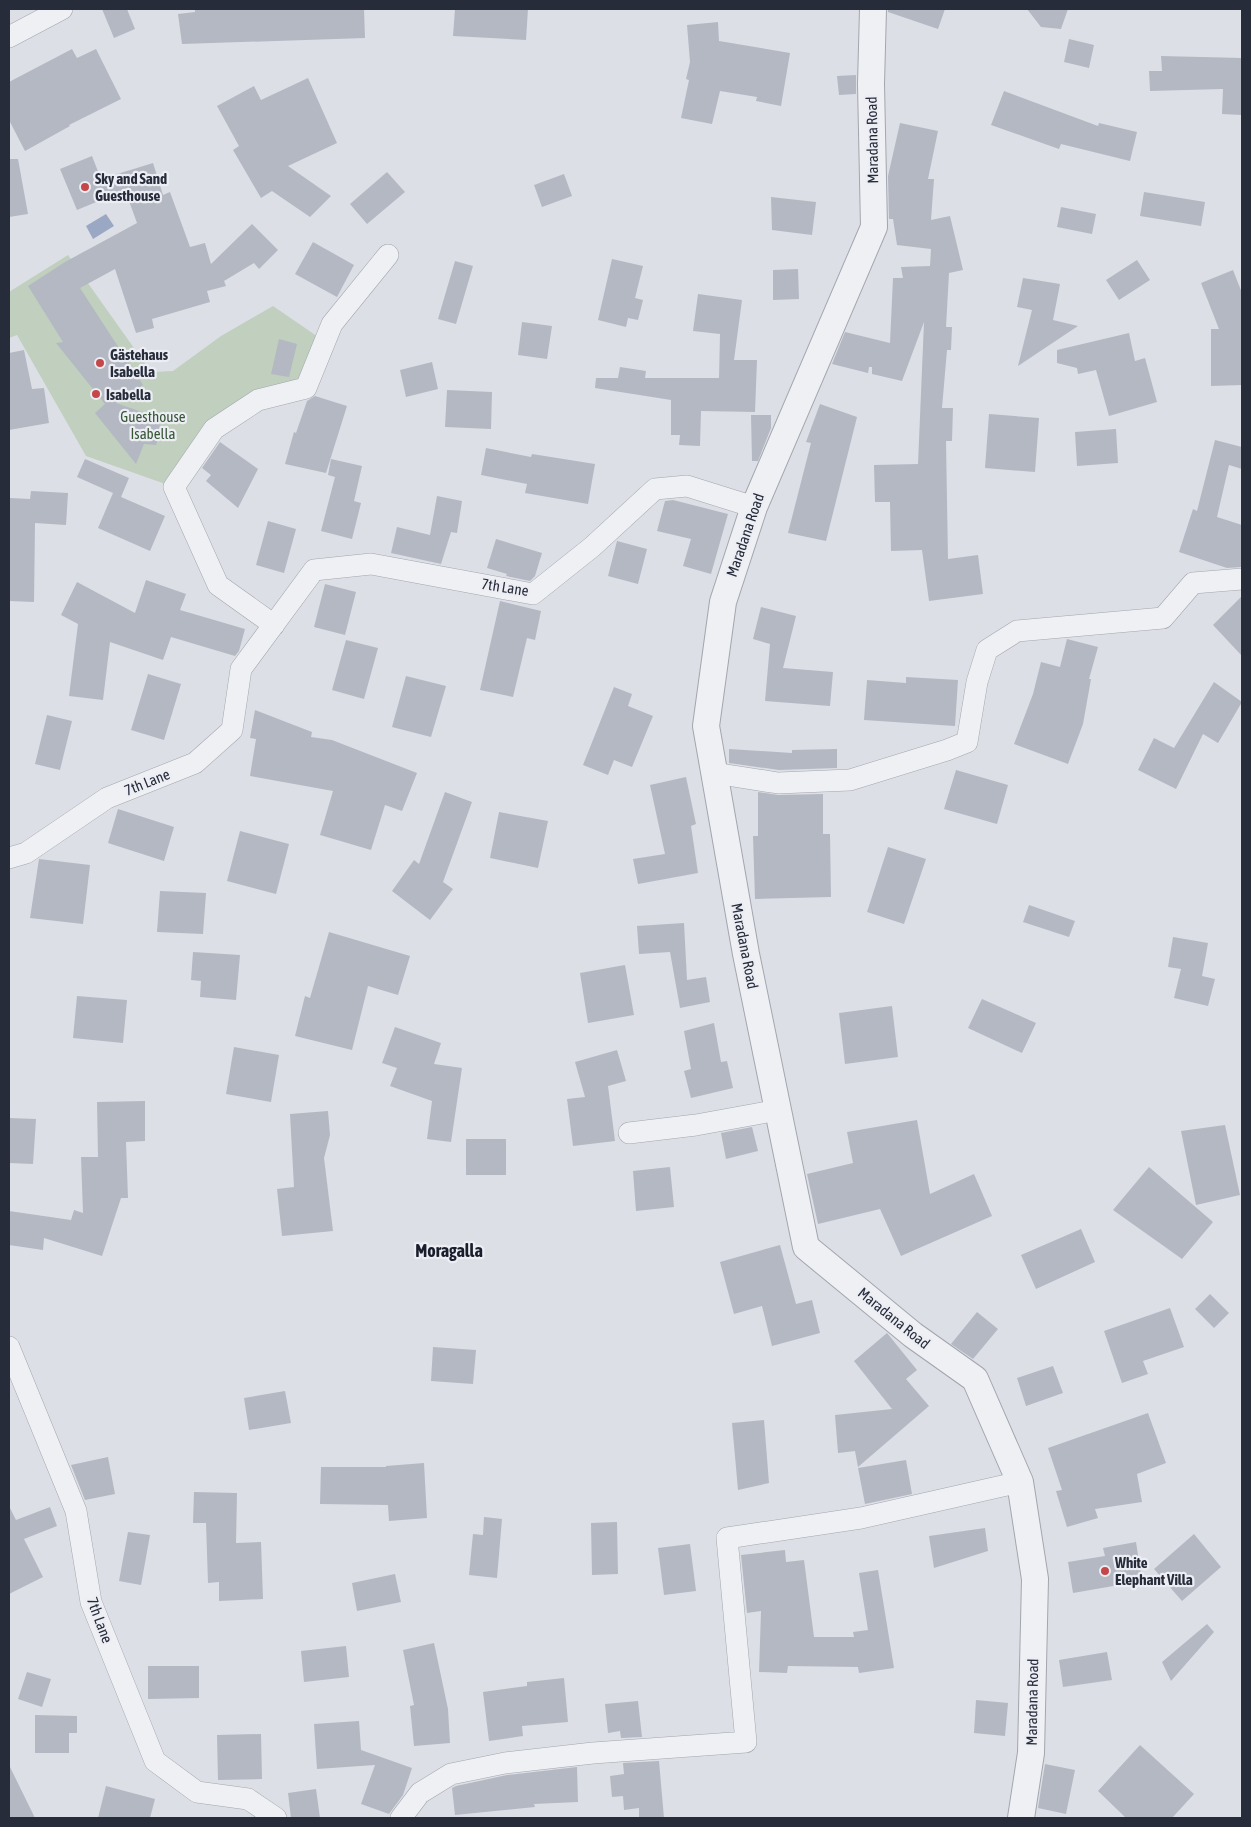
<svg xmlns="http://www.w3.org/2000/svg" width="1251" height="1827" viewBox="0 0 1251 1827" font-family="'Asap Condensed',sans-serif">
	<rect width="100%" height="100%" fill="#dddfe6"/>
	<path fill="#c0cfbe" d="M 68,255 L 151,372 L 173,371 L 221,336 L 273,306 L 324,341 L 306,388 L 214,429 L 174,487 L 86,456 L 17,335 L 9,338 L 9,292 Z"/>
	<path fill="#9aa8c4" d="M 106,214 L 114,226 L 93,239 L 86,226 Z"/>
	<path fill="#b4b8c2" d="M 102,9 L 127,9 L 135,29 L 114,38 Z
		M 195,9 L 364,9 L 365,38 L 182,44 L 178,14 L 195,12 Z
		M 455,9 L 528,9 L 526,40 L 453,36 Z
		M 888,9 L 945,9 L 938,29 L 888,12 Z
		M 1027,9 L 1068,9 L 1061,29 L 1041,27 Z
		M 718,22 L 719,41 L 790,53 L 781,106 L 756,101 L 757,97 L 720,91 L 712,124 L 681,118 L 689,80 L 686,79 L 690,62 L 687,25 Z
		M 1069,39 L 1094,45 L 1089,68 L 1064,62 Z
		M 72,49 L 77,58 L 96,49 L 121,99 L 69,125 L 70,126 L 25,151 L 9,120 L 9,82 Z
		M 1161,56 L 1242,58 L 1242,115 L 1222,114 L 1223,89 L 1150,91 L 1149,71 L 1162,71 Z
		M 856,75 L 856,94 L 839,95 L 837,76 Z
		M 308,78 L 337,143 L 288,166 L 331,196 L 310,217 L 272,191 L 261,198 L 233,150 L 239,146 L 217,106 L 254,86 L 261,100 Z
		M 1004,91 L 1098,126 L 1099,123 L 1137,132 L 1130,161 L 1061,144 L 1059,149 L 991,125 Z
		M 900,123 L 938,131 L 928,179 L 934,179 L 931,220 L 950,216 L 963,270 L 949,273 L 946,327 L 952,327 L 951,350 L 947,350 L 942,408 L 953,408 L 952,441 L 946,441 L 948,559 L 978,555 L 983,594 L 929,601 L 922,550 L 891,551 L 890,502 L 875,502 L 874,465 L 918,464 L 924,322 L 902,381 L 872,374 L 872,367 L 869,367 L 868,373 L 832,364 L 845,332 L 890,343 L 893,278 L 903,278 L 901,267 L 930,266 L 931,249 L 897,245 L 893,219 L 889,219 L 888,176 Z
		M 92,156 L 101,179 L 153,163 L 163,195 L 170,192 L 190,247 L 205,243 L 211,264 L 252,224 L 278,250 L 259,269 L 254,263 L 224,281 L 226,286 L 207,291 L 210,302 L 152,319 L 154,328 L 136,333 L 115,269 L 80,288 L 143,385 L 116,403 L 159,418 L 160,434 L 156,445 L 144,444 L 136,464 L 95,413 L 105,404 L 56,343 L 63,342 L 28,286 L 65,262 L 137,223 L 125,190 L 77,210 L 60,169 Z
		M 9,159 L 18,159 L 28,214 L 9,217 Z
		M 387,172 L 405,192 L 367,224 L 350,204 Z
		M 564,174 L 572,196 L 542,207 L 534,185 Z
		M 1144,192 L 1205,202 L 1201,226 L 1140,216 Z
		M 771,197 L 816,202 L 812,235 L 772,230 Z
		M 1061,207 L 1096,214 L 1092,234 L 1057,227 Z
		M 313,242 L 354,265 L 337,297 L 295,274 Z
		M 612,259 L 643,266 L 635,298 L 643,300 L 638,320 L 628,318 L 626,327 L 598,320 Z
		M 1137,260 L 1150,280 L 1119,300 L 1106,280 Z
		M 455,261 L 473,266 L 456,324 L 438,319 Z
		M 798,269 L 799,299 L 773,300 L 773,270 Z
		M 1233,270 L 1242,293 L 1242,385 L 1211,386 L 1211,329 L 1219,329 L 1201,283 Z
		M 1023,278 L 1060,284 L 1053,320 L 1078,326 L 1018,366 L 1032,310 L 1017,307 Z
		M 698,294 L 742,300 L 734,360 L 757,360 L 755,412 L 701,411 L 700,446 L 679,445 L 680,435 L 671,435 L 671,400 L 595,388 L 596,378 L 618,378 L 620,367 L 646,371 L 645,378 L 719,378 L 720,334 L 693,331 Z
		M 522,322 L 552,326 L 547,359 L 518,355 Z
		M 1129,333 L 1135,361 L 1145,358 L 1157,402 L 1109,416 L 1096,370 L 1078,374 L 1077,368 L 1057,363 L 1057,350 Z
		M 279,339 L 297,344 L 289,377 L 271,374 Z
		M 24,350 L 32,389 L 44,388 L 49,423 L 9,430 L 9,353 Z
		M 432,362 L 438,389 L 406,397 L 400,370 Z
		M 447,390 L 492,392 L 491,429 L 445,427 Z
		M 315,396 L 347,406 L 326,473 L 285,464 L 294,432 L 296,433 L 307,401 Z
		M 820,404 L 857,417 L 826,541 L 788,533 L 811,443 L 806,442 Z
		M 989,414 L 1039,418 L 1035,472 L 985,468 Z
		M 751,415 L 771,415 L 771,428 L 758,461 L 752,461 Z
		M 1116,429 L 1118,463 L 1077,466 L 1075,432 Z
		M 1215,440 L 1242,447 L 1242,469 L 1229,465 L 1217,517 L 1242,525 L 1242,567 L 1227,568 L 1179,552 L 1193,509 L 1197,511 Z
		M 220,442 L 258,469 L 238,508 L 206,481 L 211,475 L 202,468 Z
		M 486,448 L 531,457 L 532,454 L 595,464 L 588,504 L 525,493 L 527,484 L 481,475 Z
		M 85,459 L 129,478 L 121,497 L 165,516 L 150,551 L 98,528 L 113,493 L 77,477 Z
		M 331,459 L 362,466 L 354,501 L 361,503 L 352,539 L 321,531 L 335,477 L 328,475 Z
		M 31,491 L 68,493 L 66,525 L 35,523 L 34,602 L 9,601 L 10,498 L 30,499 Z
		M 437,496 L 462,501 L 457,533 L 451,532 L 441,564 L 391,553 L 397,527 L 430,535 Z
		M 673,500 L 728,514 L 711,574 L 683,566 L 691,539 L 657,531 L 665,501 Z
		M 268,521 L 296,529 L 284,573 L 256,565 Z
		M 496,539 L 542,553 L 535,576 L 530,581 L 506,576 L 507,574 L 487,568 Z
		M 617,541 L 647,549 L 638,584 L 608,576 Z
		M 146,580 L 186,594 L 180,610 L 245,629 L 239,651 L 235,656 L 171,637 L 163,660 L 110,642 L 103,700 L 69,696 L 78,624 L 61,615 L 77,582 L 135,613 Z
		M 325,584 L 356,592 L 345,635 L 314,627 Z
		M 1242,596 L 1242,656 L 1213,625 Z
		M 500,601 L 541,611 L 535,640 L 527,638 L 513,697 L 480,690 Z
		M 761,607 L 796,616 L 783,668 L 833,672 L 830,706 L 765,701 L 770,644 L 753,639 Z
		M 1067,639 L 1098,647 L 1089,679 L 1091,679 L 1083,724 L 1068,764 L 1014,744 L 1033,694 L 1041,662 L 1060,667 Z
		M 346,640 L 378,648 L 364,699 L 332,690 Z
		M 148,674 L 181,684 L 164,740 L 131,730 Z
		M 406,676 L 446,686 L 431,737 L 392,727 Z
		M 906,677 L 958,680 L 955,726 L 864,720 L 867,680 L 906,683 Z
		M 1214,682 L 1242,702 L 1218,743 L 1203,734 L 1176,789 L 1138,770 L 1154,738 L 1174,748 Z
		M 614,687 L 632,694 L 628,706 L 653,716 L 632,767 L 614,760 L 608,775 L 583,765 Z
		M 255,710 L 312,732 L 311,737 L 332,740 L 417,773 L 402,811 L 385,805 L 371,850 L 320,835 L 333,791 L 250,776 L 256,739 L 250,738 Z
		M 47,715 L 72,721 L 60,770 L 35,764 Z
		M 729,749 L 792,753 L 792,750 L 837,749 L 837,768 L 779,770 L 729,763 Z
		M 956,770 L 1008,785 L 997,824 L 944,809 Z
		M 686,777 L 696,824 L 691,826 L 698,873 L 638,884 L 633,859 L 665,854 L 650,785 Z
		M 445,792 L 472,802 L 443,882 L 453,889 L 430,920 L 392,891 L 414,860 L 419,864 Z
		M 758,792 L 778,795 L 823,794 L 823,834 L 830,834 L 831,897 L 755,899 L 753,836 L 758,836 Z
		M 118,809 L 174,827 L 164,861 L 108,843 Z
		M 499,812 L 548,821 L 538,868 L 490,858 Z
		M 240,831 L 289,844 L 276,894 L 227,881 Z
		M 888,847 L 926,859 L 904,924 L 867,912 Z
		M 39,859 L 90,865 L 83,924 L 30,918 Z
		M 160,891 L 206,893 L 203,934 L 157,932 Z
		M 1029,905 L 1075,921 L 1069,937 L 1023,922 Z
		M 684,923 L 687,980 L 706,977 L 710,1002 L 680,1008 L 670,952 L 639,954 L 637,926 Z
		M 329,932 L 410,956 L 398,995 L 368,986 L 352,1050 L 295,1036 L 305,996 L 310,998 Z
		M 1173,937 L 1208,943 L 1202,976 L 1215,979 L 1208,1006 L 1174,998 L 1181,969 L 1168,967 Z
		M 193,952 L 240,955 L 236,1000 L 200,997 L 201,981 L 191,980 Z
		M 625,965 L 634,1015 L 588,1023 L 580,973 Z
		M 77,996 L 127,1000 L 123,1043 L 73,1038 Z
		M 982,999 L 1036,1023 L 1022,1053 L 968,1028 Z
		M 892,1006 L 898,1057 L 845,1064 L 839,1013 Z
		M 714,1023 L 721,1062 L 727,1061 L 733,1088 L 691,1098 L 684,1071 L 691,1069 L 684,1031 Z
		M 395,1027 L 441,1043 L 434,1064 L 462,1068 L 451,1142 L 427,1139 L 432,1101 L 390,1086 L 397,1068 L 382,1063 Z
		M 234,1047 L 279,1055 L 271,1102 L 226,1094 Z
		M 617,1050 L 626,1081 L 608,1086 L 615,1141 L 573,1146 L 567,1099 L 585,1097 L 575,1062 Z
		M 145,1101 L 145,1141 L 126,1142 L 128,1198 L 121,1198 L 102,1256 L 44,1238 L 43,1250 L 9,1245 L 9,1211 L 71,1220 L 74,1210 L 83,1213 L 81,1157 L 98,1157 L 97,1102 Z
		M 328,1111 L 330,1135 L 324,1158 L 333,1231 L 282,1236 L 277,1189 L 294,1187 L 290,1114 Z
		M 9,1118 L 36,1119 L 33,1164 L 9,1163 Z
		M 917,1120 L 930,1194 L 974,1174 L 992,1216 L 901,1256 L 880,1209 L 818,1224 L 807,1174 L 853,1163 L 847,1132 Z
		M 1225,1125 L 1240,1195 L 1196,1205 L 1181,1131 Z
		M 752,1127 L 758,1151 L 726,1159 L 721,1133 Z
		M 466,1139 L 506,1139 L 506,1175 L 466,1175 Z
		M 670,1167 L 674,1207 L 636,1211 L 633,1171 Z
		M 1149,1167 L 1213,1222 L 1182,1259 L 1113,1210 Z
		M 1081,1229 L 1095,1262 L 1036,1289 L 1021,1255 Z
		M 780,1245 L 796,1304 L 812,1300 L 820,1333 L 772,1346 L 762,1306 L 734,1314 L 720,1262 Z
		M 1210,1294 L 1229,1313 L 1214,1328 L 1195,1309 Z
		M 1170,1308 L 1184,1347 L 1143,1361 L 1148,1374 L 1122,1383 L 1104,1331 Z
		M 977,1312 L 998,1329 L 973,1359 L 951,1344 Z
		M 887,1333 L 917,1370 L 906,1379 L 929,1406 L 858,1467 L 855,1451 L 838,1453 L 835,1415 L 892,1409 L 854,1361 Z
		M 433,1347 L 476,1350 L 473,1384 L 431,1381 Z
		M 1053,1366 L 1063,1393 L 1026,1406 L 1017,1378 Z
		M 285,1391 L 291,1423 L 249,1430 L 244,1398 Z
		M 1148,1413 L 1166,1463 L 1137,1474 L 1142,1502 L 1095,1509 L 1098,1518 L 1067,1527 L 1056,1491 L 1062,1490 L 1048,1448 Z
		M 764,1420 L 769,1483 L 738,1490 L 732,1423 Z
		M 108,1457 L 115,1494 L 85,1500 L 71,1465 Z
		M 906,1460 L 912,1494 L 865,1504 L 858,1468 Z
		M 424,1463 L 427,1518 L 389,1521 L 388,1505 L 320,1504 L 321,1467 L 386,1467 L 386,1466 Z
		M 194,1492 L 237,1493 L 236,1543 L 261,1542 L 263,1599 L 219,1601 L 219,1582 L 208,1583 L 206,1523 L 193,1523 Z
		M 9,1506 L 16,1520 L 50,1507 L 57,1526 L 24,1539 L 43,1577 L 9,1594 Z
		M 484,1517 L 502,1519 L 497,1578 L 469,1575 L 473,1534 L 483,1535 Z
		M 617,1522 L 618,1574 L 592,1575 L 591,1523 Z
		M 985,1528 L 988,1551 L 934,1568 L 929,1536 Z
		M 128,1532 L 150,1535 L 141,1585 L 119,1581 Z
		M 1194,1534 L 1221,1567 L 1182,1601 L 1154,1569 Z
		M 1136,1542 L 1142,1581 L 1073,1593 L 1068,1562 L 1105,1556 L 1103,1548 Z
		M 690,1544 L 696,1591 L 664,1595 L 658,1548 Z
		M 785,1550 L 786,1562 L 804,1560 L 814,1637 L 854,1637 L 853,1632 L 868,1630 L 859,1573 L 878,1570 L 894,1668 L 859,1673 L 858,1667 L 788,1666 L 787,1673 L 759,1672 L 761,1611 L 747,1613 L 741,1555 Z
		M 395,1574 L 401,1602 L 357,1611 L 352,1583 Z
		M 1207,1624 L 1214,1632 L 1171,1681 L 1162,1662 Z
		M 434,1643 L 448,1709 L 450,1743 L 414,1746 L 410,1706 L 414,1705 L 403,1650 Z
		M 346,1646 L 349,1677 L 304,1682 L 301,1651 Z
		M 1107,1652 L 1112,1680 L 1063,1687 L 1059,1660 Z
		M 148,1666 L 199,1666 L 199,1698 L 148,1699 Z
		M 27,1672 L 51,1679 L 42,1707 L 18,1699 Z
		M 564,1678 L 568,1722 L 522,1726 L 523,1736 L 489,1741 L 483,1692 L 527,1686 L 527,1682 Z
		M 976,1700 L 1008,1703 L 1005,1736 L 974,1733 Z
		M 638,1701 L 642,1737 L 621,1738 L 620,1731 L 608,1733 L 605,1704 Z
		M 35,1715 L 77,1716 L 77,1733 L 69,1733 L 69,1753 L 35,1753 Z
		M 359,1721 L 361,1750 L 412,1768 L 403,1795 L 389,1814 L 361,1804 L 375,1765 L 317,1769 L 314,1724 Z
		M 261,1734 L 262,1779 L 218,1780 L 217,1735 Z
		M 1140,1745 L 1194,1794 L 1172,1818 L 1126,1818 L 1098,1791 Z
		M 659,1761 L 664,1818 L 639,1818 L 639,1808 L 624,1810 L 623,1796 L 612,1797 L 610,1776 L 624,1774 L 623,1763 Z
		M 1045,1764 L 1075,1770 L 1066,1814 L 1038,1808 Z
		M 9,1765 L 35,1818 L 9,1818 Z
		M 577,1767 L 578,1802 L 534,1804 L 535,1807 L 455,1815 L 452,1788 L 456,1786 L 507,1775 Z
		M 106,1786 L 155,1799 L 150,1818 L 98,1818 Z
		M 316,1789 L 320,1818 L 291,1818 L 288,1793 Z"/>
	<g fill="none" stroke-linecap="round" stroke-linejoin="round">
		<defs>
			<path id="minor" d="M 9,37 L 62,9
				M 274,625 L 218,585 L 174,487 L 214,429 L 258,400 L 306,388 L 332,324 L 388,255
				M 714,773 L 778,783 L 850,780 L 947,750 L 967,742 L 977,682 L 987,650 L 1017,631 L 1163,618 L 1193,583 L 1242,579
				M 9,858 L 26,853 L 107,798 L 195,763 L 232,730 L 241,669 L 314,570 L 371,564 L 533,594 L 592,547 L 655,489 L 687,486 L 754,507
				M 629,1133 L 696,1125 L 778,1110
				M 9,1347 L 76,1511 L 91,1602 L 155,1761 L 197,1792 L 248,1799 L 276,1818
				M 401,1818 L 420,1793 L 451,1774 L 505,1763 L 593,1753 L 746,1742 L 727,1538 L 861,1518 L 1020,1482"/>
			<path id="tertiary" d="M 873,9 L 871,84 L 874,227 L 754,507 L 723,602 L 706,726 L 746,954 L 806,1247 L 913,1335 L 975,1379 L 1020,1482 L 1035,1579 L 1031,1753 L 1021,1818"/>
		</defs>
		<use href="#minor" stroke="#a3a6af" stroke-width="22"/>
		<use href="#tertiary" stroke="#a3a6af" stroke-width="28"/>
		<use href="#minor" stroke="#eff0f4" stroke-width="21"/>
		<use href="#tertiary" stroke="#eff0f4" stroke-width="26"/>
	</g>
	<g fill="#c4484a" stroke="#eceef4" stroke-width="2">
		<circle cx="85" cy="187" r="5"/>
		<circle cx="100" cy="363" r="5"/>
		<circle cx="96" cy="394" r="5"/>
		<circle cx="1105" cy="1571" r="5"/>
	</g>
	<g text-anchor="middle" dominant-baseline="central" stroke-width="4.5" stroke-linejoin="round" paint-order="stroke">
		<g font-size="15" fill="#272c3b" stroke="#eceef4">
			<text transform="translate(872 140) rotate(-91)">Maradana Road</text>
			<text transform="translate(745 535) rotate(-71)">Maradana Road</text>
			<text transform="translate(505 587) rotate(9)">7th Lane</text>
			<text transform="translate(147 782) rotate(-22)">7th Lane</text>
			<text transform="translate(745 946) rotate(79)">Maradana Road</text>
			<text transform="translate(894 1318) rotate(39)">Maradana Road</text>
			<text transform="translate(100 1620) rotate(70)">7th Lane</text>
			<text transform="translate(1032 1702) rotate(-89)">Maradana Road</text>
		</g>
		<g font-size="15" font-weight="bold" fill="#272c3b" stroke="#eceef4" text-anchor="start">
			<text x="95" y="178">Sky and Sand<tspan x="95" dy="17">Guesthouse</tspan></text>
			<text x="110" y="354">Gästehaus<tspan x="110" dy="17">Isabella</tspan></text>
			<text x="106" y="394">Isabella</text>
			<text x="1115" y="1562">White<tspan x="1115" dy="17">Elephant Villa</tspan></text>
		</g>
		<g font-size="15" fill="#375636" stroke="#eceef4">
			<text x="153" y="416">Guesthouse<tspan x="153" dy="17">Isabella</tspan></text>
		</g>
		<g font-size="18" font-weight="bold" fill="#1a1d2c" stroke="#eceef4">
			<text x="449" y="1250">Moragalla</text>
		</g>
	</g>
	<rect width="1251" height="1827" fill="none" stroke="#272c3b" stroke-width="20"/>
</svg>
